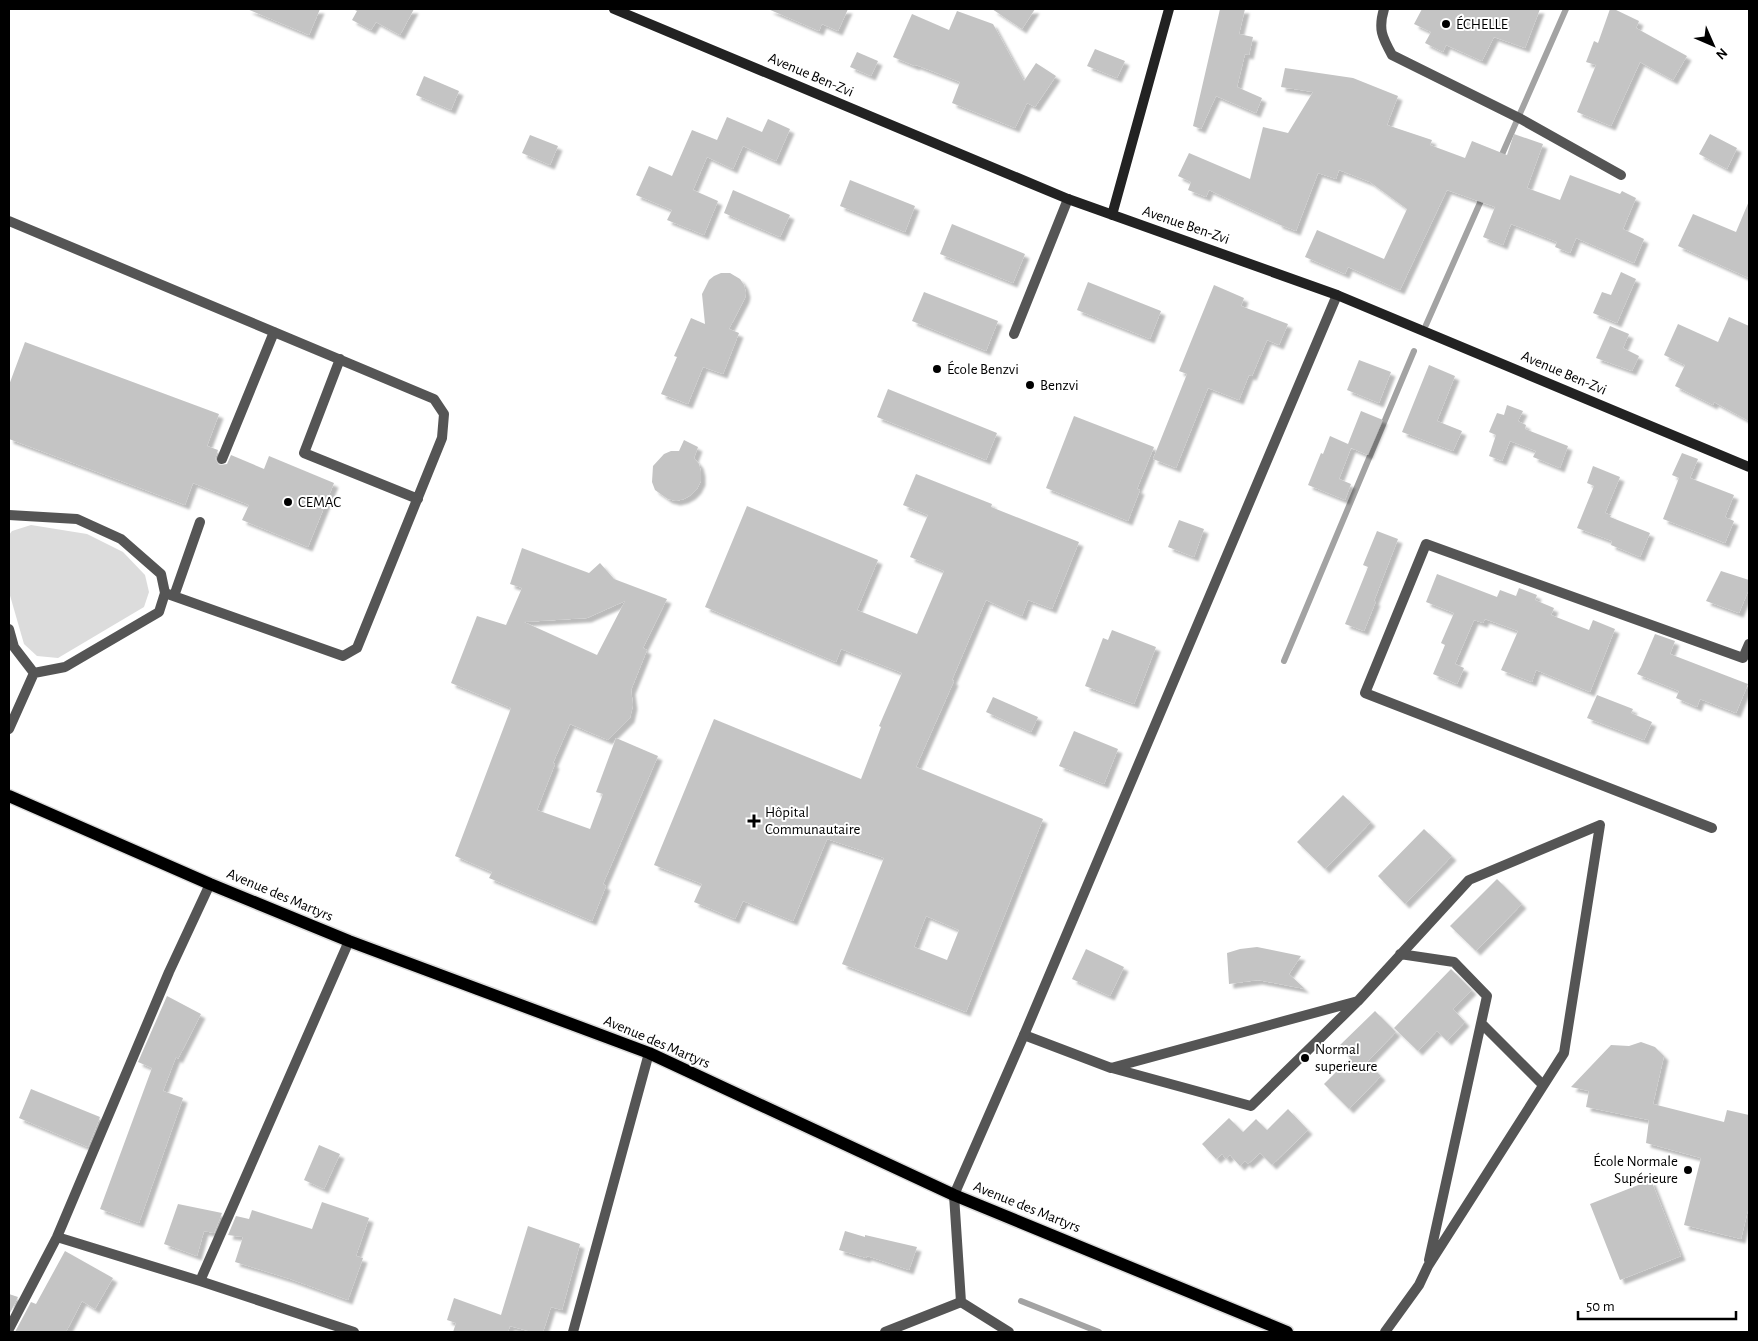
<svg xmlns="http://www.w3.org/2000/svg" width="1758" height="1341" viewBox="0 0 1758 1341" font-family="'Alegreya Sans',sans-serif">
	<defs>
		<filter id="shadow"><feDropShadow dx="4.5" dy="4.5" stdDeviation="1" flood-color="#0004"/></filter>
	</defs>
	<rect width="100%" height="100%" fill="#fff"/>
	<path fill="#dcdcdc" d="M 31,525 L 87,534 L 123,552 L 145,575 L 149,592 L 144,607 L 58,658 L 37,656 L 24,644 L 9,592 L 9,535 L 12,531 Z"/>
	<g fill="none" stroke-linecap="round" stroke-linejoin="round">
		<path stroke="#a3a3a3" stroke-width="6" d="M 1500,159 L 1566,9
			M 1426,325 L 1483,196
			M 1284,661 L 1414,351
			M 1021,1301 L 1099,1332"/>
	</g>
	<path fill="#c4c4c4" fill-rule="evenodd" filter="url(#shadow)" d="M 247,9 L 320,9 L 309,35 Z
		M 353,9 L 414,9 L 400,35 L 376,22 L 371,30 L 352,20 L 357,11 Z
		M 768,9 L 848,9 L 838,31 L 822,24 L 819,31 Z
		M 992,9 L 1035,9 L 1022,29 Z
		M 1220,9 L 1245,9 L 1239,34 L 1253,37 L 1249,55 L 1245,54 L 1237,87 L 1262,98 L 1256,113 L 1216,96 L 1201,129 L 1193,126 Z
		M 1422,9 L 1540,9 L 1525,48 L 1494,37 L 1482,61 L 1446,45 L 1443,52 L 1425,43 L 1431,32 L 1414,24 Z
		M 1610,9 L 1614,9 L 1639,21 L 1636,28 L 1687,56 L 1673,80 L 1640,62 L 1611,126 L 1577,112 L 1596,65 L 1586,62 L 1594,41 L 1598,43 Z
		M 957,11 L 993,24 L 1024,81 L 1036,63 L 1056,76 L 1035,107 L 1027,103 L 1015,128 L 952,103 L 960,82 L 916,65 L 915,66 L 893,57 L 912,14 L 949,30 Z
		M 1095,49 L 1125,61 L 1117,78 L 1087,66 Z
		M 857,52 L 878,61 L 871,76 L 850,67 Z
		M 1285,68 L 1353,78 L 1398,96 L 1387,125 L 1432,140 L 1430,145 L 1465,158 L 1472,141 L 1507,155 L 1514,134 L 1543,144 L 1527,188 L 1560,200 L 1570,175 L 1620,194 L 1622,191 L 1636,198 L 1623,229 L 1644,239 L 1634,263 L 1576,238 L 1570,253 L 1555,247 L 1557,242 L 1511,224 L 1503,245 L 1483,237 L 1495,207 L 1447,190 L 1400,290 L 1348,267 L 1345,274 L 1305,257 L 1317,230 L 1384,259 L 1407,209 L 1370,182 L 1339,170 L 1336,179 L 1318,173 L 1296,231 L 1278,224 L 1278,222 L 1209,190 L 1206,197 L 1188,190 L 1191,182 L 1178,176 L 1189,153 L 1250,179 L 1263,127 L 1288,133 L 1313,92 L 1281,87 Z
		M 424,76 L 459,91 L 451,110 L 416,95 Z
		M 727,117 L 762,132 L 768,119 L 790,129 L 776,161 L 743,146 L 733,169 L 707,157 L 693,190 L 718,201 L 704,235 L 667,220 L 672,210 L 636,195 L 649,166 L 672,176 L 692,130 L 717,140 Z
		M 1710,134 L 1737,148 L 1727,169 L 1699,154 Z
		M 530,135 L 558,146 L 550,165 L 522,153 Z
		M 850,180 L 915,206 L 905,232 L 840,206 Z
		M 733,190 L 790,215 L 780,237 L 724,213 Z
		M 1749,201 L 1749,278 L 1678,246 L 1693,214 L 1736,232 Z
		M 952,224 L 1025,254 L 1013,283 L 940,254 Z
		M 1621,272 L 1636,279 L 1617,323 L 1593,313 L 1602,292 L 1611,295 Z
		M 721,273 L 730,273 L 740,279 L 744,285 L 746,293 L 745,298 L 729,329 L 739,333 L 723,374 L 703,367 L 688,404 L 661,394 L 677,357 L 674,356 L 691,318 L 705,324 L 702,294 L 709,280 L 714,276 Z
		M 1088,282 L 1161,311 L 1150,339 L 1077,310 Z
		M 1214,285 L 1244,298 L 1241,306 L 1288,324 L 1279,345 L 1267,340 L 1252,376 L 1249,375 L 1239,400 L 1208,388 L 1176,468 L 1153,459 L 1187,374 L 1179,371 Z
		M 924,292 L 998,321 L 986,351 L 912,321 Z
		M 1729,317 L 1749,326 L 1749,421 L 1714,402 L 1713,405 L 1675,386 L 1685,365 L 1664,355 L 1678,324 L 1718,342 Z
		M 1610,326 L 1629,334 L 1623,348 L 1639,356 L 1632,371 L 1596,358 Z
		M 25,342 L 219,414 L 207,446 L 218,450 L 215,459 L 219,465 L 227,464 L 231,455 L 264,469 L 269,456 L 334,483 L 308,547 L 242,520 L 249,505 L 193,483 L 185,505 L 9,439 L 9,385 Z
		M 1359,360 L 1391,372 L 1379,403 L 1347,390 Z
		M 1429,365 L 1455,376 L 1437,421 L 1462,431 L 1453,451 L 1402,432 Z
		M 888,389 L 997,433 L 986,460 L 877,417 Z
		M 1507,405 L 1523,411 L 1518,421 L 1526,425 L 1525,429 L 1568,446 L 1560,468 L 1533,457 L 1536,451 L 1510,441 L 1502,461 L 1489,456 L 1496,435 L 1489,432 L 1497,413 L 1504,415 Z
		M 1361,411 L 1383,420 L 1368,455 L 1351,448 L 1339,479 L 1351,484 L 1345,500 L 1308,485 L 1321,453 L 1323,454 L 1330,436 L 1348,444 Z
		M 1074,416 L 1154,447 L 1137,489 L 1140,490 L 1128,521 L 1046,488 Z
		M 684,440 L 698,447 L 694,458 L 699,464 L 701,472 L 701,481 L 697,489 L 691,495 L 684,499 L 676,501 L 668,499 L 655,490 L 652,482 L 653,466 L 664,454 L 671,451 L 679,451 Z
		M 1682,453 L 1698,459 L 1690,478 L 1734,495 L 1725,517 L 1734,521 L 1725,543 L 1663,519 L 1679,478 L 1672,475 Z
		M 1593,466 L 1620,477 L 1605,513 L 1611,515 L 1610,517 L 1650,533 L 1640,557 L 1611,545 L 1612,541 L 1577,528 L 1594,486 L 1587,483 Z
		M 916,474 L 992,504 L 991,507 L 1079,542 L 1052,609 L 1028,600 L 1022,616 L 986,600 L 952,680 L 954,681 L 916,767 L 1043,819 L 966,1012 L 842,964 L 884,858 L 827,839 L 793,921 L 743,901 L 735,919 L 694,902 L 702,884 L 654,865 L 714,719 L 861,779 L 881,727 L 879,726 L 902,673 L 841,649 L 836,662 L 705,607 L 747,506 L 878,560 L 857,610 L 917,634 L 944,571 L 910,557 L 928,515 L 903,505 ZM 926,916 L 959,930 L 947,960 L 914,947 Z
		M 1179,520 L 1204,529 L 1194,557 L 1168,547 Z
		M 1377,531 L 1398,539 L 1374,601 L 1376,601 L 1364,631 L 1345,624 L 1368,567 L 1363,565 Z
		M 522,548 L 589,573 L 600,563 L 614,579 L 667,599 L 643,648 L 647,650 L 631,690 L 633,705 L 630,718 L 608,740 L 570,724 L 553,763 L 555,764 L 537,810 L 590,829 L 603,794 L 596,792 L 616,738 L 658,756 L 603,884 L 606,886 L 592,921 L 489,878 L 492,872 L 455,856 L 511,708 L 451,683 L 477,616 L 506,625 L 522,588 L 510,584 ZM 625,601 L 597,655 L 524,622 L 587,618 Z
		M 1721,571 L 1749,580 L 1749,589 L 1739,613 L 1706,601 Z
		M 1437,574 L 1497,597 L 1500,590 L 1516,596 L 1519,588 L 1537,595 L 1535,600 L 1554,608 L 1551,615 L 1589,630 L 1593,620 L 1615,629 L 1590,692 L 1536,670 L 1532,682 L 1501,670 L 1518,631 L 1485,619 L 1483,623 L 1474,620 L 1455,664 L 1464,668 L 1457,684 L 1433,674 L 1445,645 L 1441,643 L 1454,613 L 1426,602 Z
		M 1112,630 L 1156,647 L 1134,704 L 1085,686 L 1103,638 L 1108,640 Z
		M 1655,634 L 1675,641 L 1670,654 L 1748,684 L 1736,713 L 1700,699 L 1697,707 L 1676,698 L 1679,691 L 1637,674 L 1641,667 Z
		M 1597,695 L 1633,709 L 1631,713 L 1652,722 L 1644,740 L 1587,718 Z
		M 993,697 L 1038,717 L 1031,732 L 986,712 Z
		M 1074,731 L 1118,749 L 1104,784 L 1059,766 Z
		M 1343,795 L 1371,822 L 1325,869 L 1297,842 Z
		M 1424,829 L 1452,856 L 1405,904 L 1378,876 Z
		M 1497,879 L 1522,904 L 1476,951 L 1450,926 Z
		M 1257,947 L 1301,956 L 1289,974 L 1305,989 L 1258,980 L 1229,984 L 1227,953 L 1240,949 Z
		M 1086,949 L 1124,967 L 1110,996 L 1072,979 Z
		M 1451,969 L 1472,990 L 1453,1009 L 1465,1022 L 1447,1041 L 1437,1031 L 1418,1051 L 1394,1028 Z
		M 167,996 L 201,1014 L 178,1059 L 176,1057 L 163,1091 L 183,1098 L 139,1223 L 100,1209 L 152,1068 L 138,1062 Z
		M 1375,1011 L 1396,1032 L 1367,1062 L 1381,1076 L 1349,1109 L 1324,1084 L 1350,1058 L 1339,1046 Z
		M 1641,1042 L 1655,1047 L 1664,1056 L 1653,1104 L 1724,1122 L 1727,1110 L 1749,1115 L 1749,1206 L 1741,1239 L 1684,1225 L 1701,1158 L 1646,1143 L 1649,1120 L 1586,1107 L 1589,1091 L 1571,1087 L 1611,1045 L 1629,1046 Z
		M 31,1089 L 100,1117 L 88,1147 L 19,1118 Z
		M 1288,1109 L 1308,1130 L 1272,1165 L 1260,1153 L 1248,1164 L 1245,1161 L 1240,1166 L 1230,1155 L 1226,1159 L 1222,1154 L 1216,1159 L 1202,1144 L 1229,1118 L 1243,1132 L 1256,1119 L 1267,1130 Z
		M 319,1145 L 340,1154 L 324,1189 L 304,1180 Z
		M 1651,1180 L 1681,1256 L 1620,1280 L 1590,1204 Z
		M 322,1202 L 369,1218 L 356,1256 L 363,1258 L 348,1300 L 290,1279 L 235,1262 L 243,1237 L 228,1235 L 236,1216 L 249,1219 L 252,1210 L 312,1229 Z
		M 178,1204 L 222,1213 L 214,1233 L 204,1231 L 197,1256 L 164,1244 Z
		M 528,1226 L 580,1244 L 562,1310 L 551,1307 L 543,1332 L 532,1332 L 510,1326 L 508,1332 L 453,1332 L 456,1323 L 447,1320 L 454,1298 L 501,1315 Z
		M 845,1231 L 865,1237 L 865,1235 L 917,1247 L 909,1270 L 867,1256 L 866,1258 L 839,1250 Z
		M 65,1251 L 113,1278 L 95,1309 L 82,1301 L 66,1332 L 15,1332 L 31,1302 L 36,1304 Z
		M 9,1294 L 18,1297 L 9,1315 Z"/>
	<g fill="none" stroke-linecap="round" stroke-linejoin="round">
		<defs>
			<path id="primary" d="M 9,796 L 210,884 L 349,941 L 649,1053 L 954,1195 L 1287,1332"/>
		</defs>
		<use href="#primary" stroke="#dbdbdb" stroke-width="15"/>
		<path stroke="#555" stroke-width="10" d="M 9,221 L 434,399 L 444,414 L 442,438 L 357,648 L 343,656 L 165,593
			M 1014,334 L 1068,199
			M 340,359 L 304,453 L 418,499
			M 222,459 L 274,332
			M 9,515 L 77,519 L 121,539 L 161,574 L 165,593 L 159,612 L 65,667 L 34,673
			M 174,596 L 200,522
			M 9,629 L 14,647 L 34,673
			M 9,729 L 34,673
			M 1712,828 L 1365,693 L 1426,544 L 1743,658 L 1749,644
			M 1400,954 L 1454,962 L 1487,996 L 1429,1260
			M 1481,1023 L 1543,1085
			M 1024,1035 L 1111,1068 L 1358,1001 L 1469,880 L 1600,825
			M 1112,1068 L 1251,1106 L 1357,1002
			M 885,1332 L 961,1302
			M 1385,1332 L 1419,1285 L 1428,1266 L 1564,1053 L 1600,825"/>
		<path stroke="#555" stroke-width="10" d="M 1384,9 C 1378,29 1382,37 1392,55 L 1521,119 L 1621,175
			M 57,1237 L 200,1281 L 354,1332
			M 200,1281 L 349,941
			M 9,1329 L 57,1237 L 169,972 L 210,884
			M 573,1332 L 649,1053
			M 1009,1332 L 961,1302 L 954,1195 L 1024,1035 L 1337,295"/>
		<path stroke="#222" stroke-width="10" d="M 614,9 L 1068,199 L 1337,295 L 1749,467
			M 1112,215 L 1169,9"/>
		<use href="#primary" stroke="#000" stroke-width="12"/>
	</g>
	<g fill="#000" stroke="#fff" stroke-width="2">
		<circle cx="1446" cy="24" r="5"/>
		<circle cx="937" cy="369" r="5"/>
		<circle cx="1030" cy="385" r="5"/>
		<circle cx="288" cy="502" r="5"/>
		<path d="M751.5 813.5h5v5h5v5h-5v5h-5v-5h-5v-5h5z"/>
		<circle cx="1305" cy="1058" r="5"/>
		<circle cx="1688" cy="1170" r="5"/>
	</g>
	<g text-anchor="middle" dominant-baseline="central" stroke-width="4" stroke-linejoin="round" paint-order="stroke">
		<g font-size="15" fill="#000" stroke="#fff" text-anchor="start">
			<text x="1456" y="24">ÉCHELLE</text>
			<text x="947" y="369">École Benzvi</text>
			<text x="1040" y="385">Benzvi</text>
			<text x="298" y="502">CEMAC</text>
			<text x="765" y="812">Hôpital<tspan x="765" dy="17">Communautaire</tspan></text>
			<text x="1315" y="1049">Normal<tspan x="1315" dy="17">superieure</tspan></text>
			<text x="1678" y="1161" text-anchor="end">École Normale<tspan x="1678" dy="17">Supérieure</tspan></text>
		</g>
		<g font-size="15" fill="#000" stroke="#fff">
			<text transform="translate(811 75) rotate(23)">Avenue Ben-Zvi</text>
			<text transform="translate(1186 225) rotate(19)">Avenue Ben-Zvi</text>
			<text transform="translate(1564 373) rotate(23)">Avenue Ben-Zvi</text>
			<text transform="translate(280 895) rotate(23)">Avenue des Martyrs</text>
			<text transform="translate(657 1042) rotate(23)">Avenue des Martyrs</text>
			<text transform="translate(1027 1207) rotate(22)">Avenue des Martyrs</text>
		</g>
	</g>
	<rect width="1758" height="1341" fill="none" stroke="#000000" stroke-width="20"/>
	<g transform="translate(1713 45) rotate(135)" stroke="#ffffff" stroke-width="4" paint-order="stroke">
	<path d="M0-4L9 19L0 12L-9 19Z" fill="#000000"/>
	<text y="-8" font-size="14" font-weight="bold" text-anchor="middle" fill="#000000">N</text>
	</g>
	<path d="M1578 1311v8h158v-8" fill="none" stroke="#000000" stroke-width="2.5"/>
	<text x="1586" y="1311" font-size="15" fill="#000000" stroke="#ffffff" stroke-width="4" paint-order="stroke">50 m</text>
</svg>
